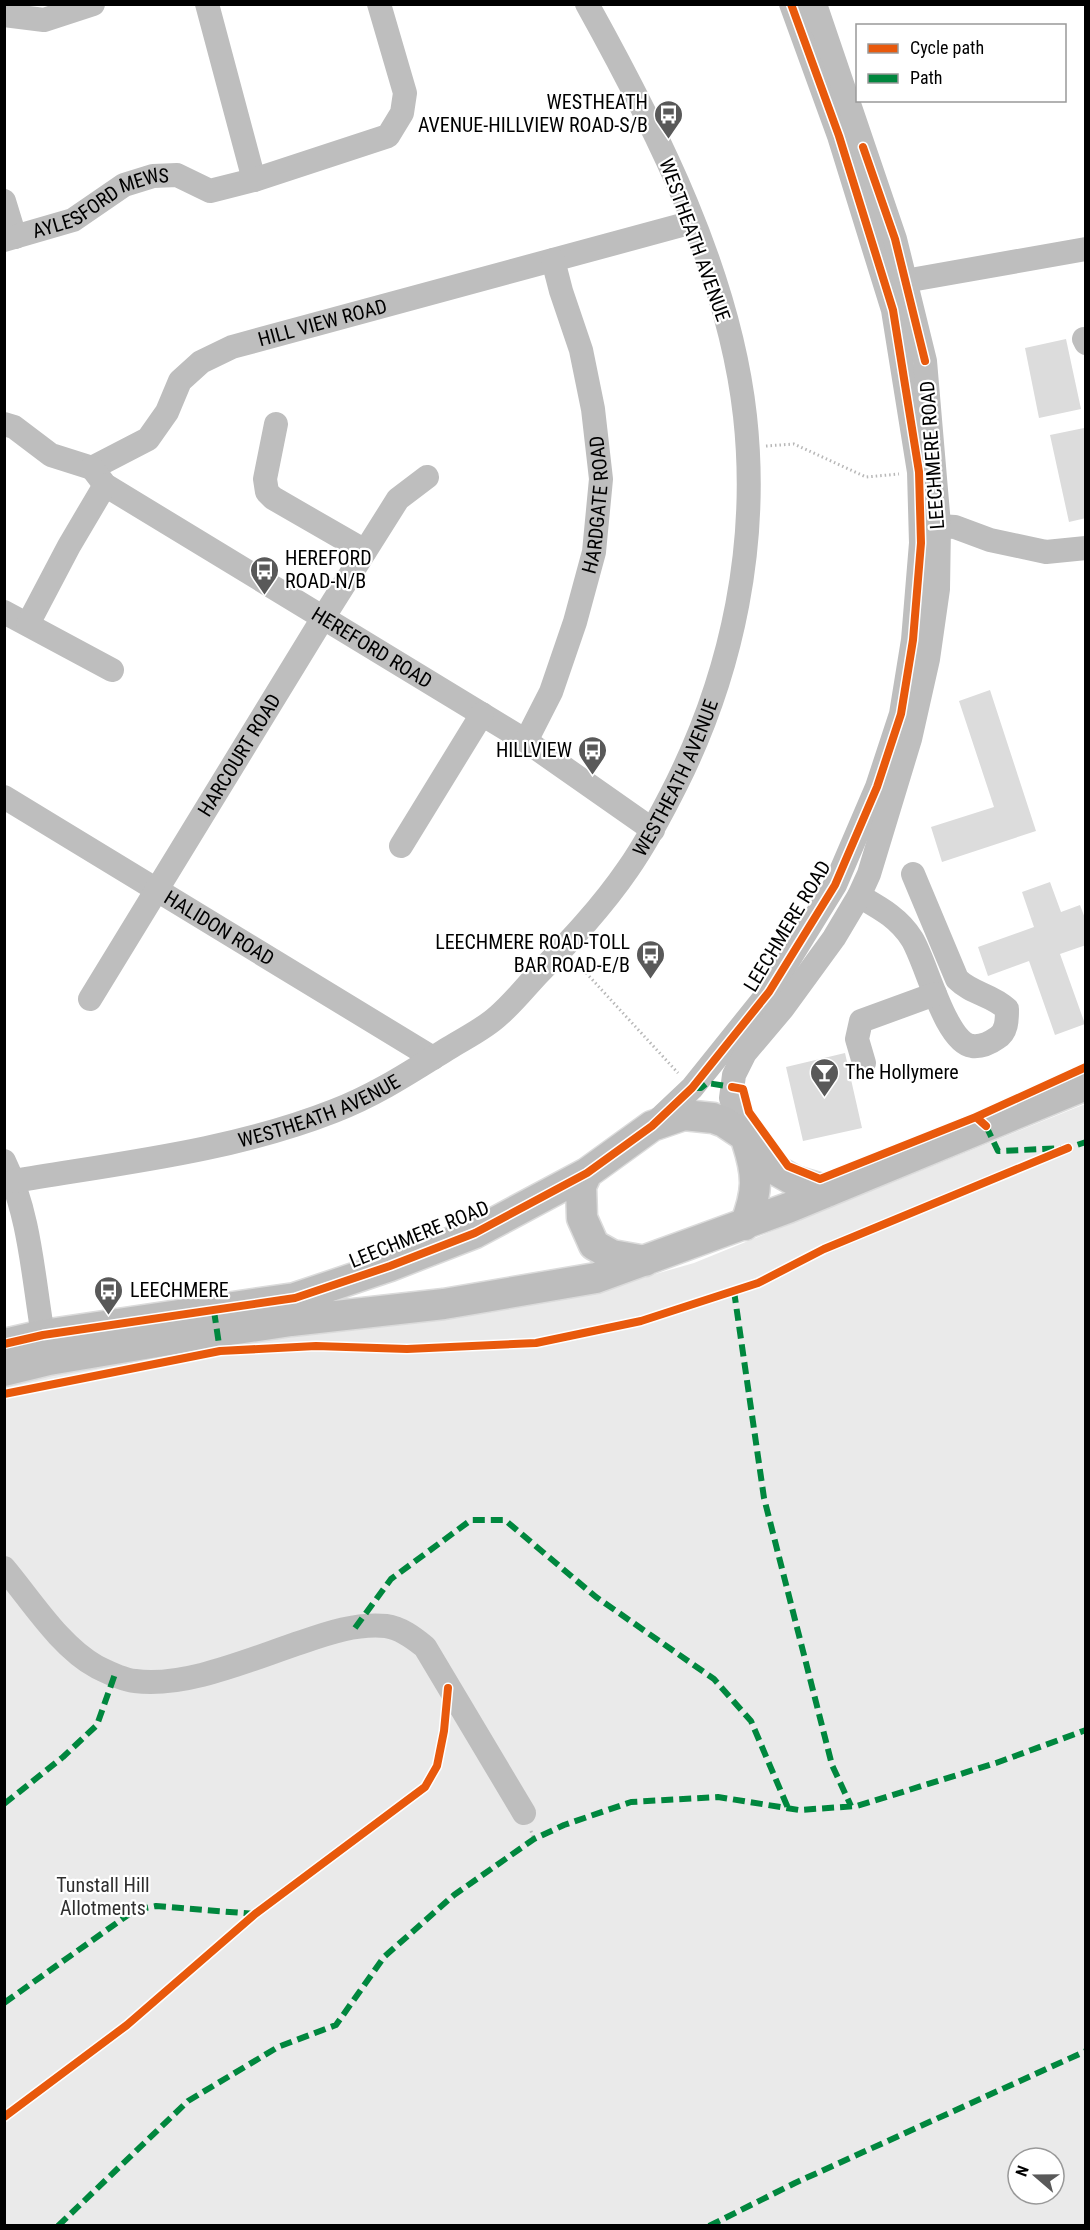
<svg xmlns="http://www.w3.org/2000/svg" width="1090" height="2230" viewBox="0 0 1090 2230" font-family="'Roboto Condensed',sans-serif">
	<rect width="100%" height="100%" fill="#fff"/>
	<path fill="#eaeaea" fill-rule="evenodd" d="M 1085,1104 L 1085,2225 L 5,2225 L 4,1382 L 40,1371 L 596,1291 L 694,1263 ZM 1018,2158 L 1054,2158 L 1054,2194 L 1018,2194 Z"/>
	<path fill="#dcdcdc" d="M 1066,339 L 1081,409 L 1039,418 L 1025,348 Z
		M 1084,428 L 1086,436 L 1086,518 L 1069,522 L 1050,435 Z
		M 990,690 L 1036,831 L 942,862 L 931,827 L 994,807 L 959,701 Z
		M 1050,882 L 1061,912 L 1080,905 L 1086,921 L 1086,945 L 1060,954 L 1085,1024 L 1055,1035 L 1029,961 L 988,976 L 978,947 L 1034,927 L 1022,892 Z
		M 845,1053 L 862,1128 L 803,1141 L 786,1067 Z"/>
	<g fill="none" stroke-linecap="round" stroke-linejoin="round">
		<defs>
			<path id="major" d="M 587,1173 L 581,1186 L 582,1218 L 594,1245 L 612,1255 L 645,1261
				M 745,1225 C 758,1191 758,1176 747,1142
				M 4,1344 L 43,1335 L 295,1298 L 390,1266 L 475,1233 L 587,1173 L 652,1126 L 684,1115 L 713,1118 L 724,1122 L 745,1136 L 772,1168 L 795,1181 L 829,1191
				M 4,1371 L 49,1360 L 217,1332 L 291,1321 L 444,1304 L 596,1278 L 788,1208 L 1086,1085"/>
		</defs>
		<use href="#major" stroke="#dbdbdb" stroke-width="33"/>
		<path stroke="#b8b8b8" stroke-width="3" stroke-dasharray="1.5 3" stroke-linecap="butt" d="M 766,446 L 794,444 L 866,477 L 899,474
			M 577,963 L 678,1073
			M 531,1831 L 534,1839"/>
		<g stroke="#bebebe" stroke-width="24">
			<path d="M 207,4 L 254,180"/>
			<path d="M 4,15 L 44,20 L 93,4"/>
			<path d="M 4,201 L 15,237"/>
			<path id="s1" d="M 4,240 L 73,220 L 124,185 L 153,176 L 177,175 L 210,191 L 254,180 L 388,136 L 402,113 L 405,93 L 379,4"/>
			<path d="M 905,281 L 1086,249"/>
			<path d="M 1084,339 L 1086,343"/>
			<path id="s2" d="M 4,424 L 14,427 L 51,455 L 92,468 L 148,439 L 167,412 L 180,381 L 201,362 L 232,347 L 693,222"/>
			<path d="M 276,424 L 265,479 L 267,492 L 273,498 L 365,551"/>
			<path id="s3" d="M 92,468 L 105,485 L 526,741 L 653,830"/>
			<path d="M 923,525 L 955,527 L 990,540 L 1046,552 L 1086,548"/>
			<path d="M 4,612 L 112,670"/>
			<path d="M 28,624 L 69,546 L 105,485"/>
			<path id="s4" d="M 526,741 L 551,692 L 575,622 L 594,552 L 601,479 L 593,409 L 581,350 L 561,291 L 553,260"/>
			<path id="s5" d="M 4,797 L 433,1058"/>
			<path d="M 401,846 L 482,714"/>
			<path d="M 859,896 C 880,908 899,918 912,939 C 926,961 945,1042 972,1046 C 981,1047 990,1043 997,1038 C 1007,1032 1007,1020 1007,1009 C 991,994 972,994 957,979 L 913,874"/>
			<path id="s6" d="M 90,999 L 323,618 L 398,499 L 427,477"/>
			<path d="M 864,1063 L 857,1039 L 861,1021 L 935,994"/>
			<path d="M 656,1122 L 692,1088 L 769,992 L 835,885 L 877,787 L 901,714 L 913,640 L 921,543 L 919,472 L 893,310 L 839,136 L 791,4"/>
			<path d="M 745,1136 L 731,1098 L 734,1075 L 745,1053 L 783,1008 L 834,938 L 859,896 L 869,874 L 910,739 L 928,659 L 938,589 L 939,525 L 925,361 L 895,239 L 815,4"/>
			<path d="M 4,1161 C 30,1214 33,1277 43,1335"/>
			<path id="s7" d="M 14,1181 C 121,1163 232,1151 334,1111 C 376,1095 412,1071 449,1048 C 465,1038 484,1029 498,1016 C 512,1004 524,989 537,975 C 570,941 602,907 628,869 C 647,842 662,813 677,783 C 733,670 759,543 745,416 C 729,272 657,130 587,4"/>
			<path d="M 4,1568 C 31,1600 60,1647 97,1667 C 107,1672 124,1680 135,1681 C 186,1688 253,1658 302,1642 C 328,1633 357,1623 386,1626 C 401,1628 414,1638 425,1647 L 524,1813"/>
		</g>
		<use href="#major" stroke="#bdbdbd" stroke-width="30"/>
		<path stroke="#00873e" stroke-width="6" stroke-dasharray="12 6" stroke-linecap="butt" d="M 695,1088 L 701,1088 L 707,1083 L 732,1087
			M 986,1126 L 998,1151 L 1068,1148 L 1086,1142
			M 734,1291 L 764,1498 L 832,1765 L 851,1806
			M 214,1311 L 220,1351
			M 355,1628 L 391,1579 L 471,1520 L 505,1520 L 596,1597 L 714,1679 L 751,1721 L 788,1808
			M 4,1804 L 63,1757 L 97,1725 L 115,1674
			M 4,2003 L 135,1910 L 156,1906 L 255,1914
			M 58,2226 L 188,2101 L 278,2047 L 336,2025 L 384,1957 L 454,1895 L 534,1839 L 564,1825 L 631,1802 L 718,1797 L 799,1810 L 857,1806 L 996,1763 L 1086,1730
			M 709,2226 L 795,2183 L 1086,2051"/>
		<defs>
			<path id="cycleway" d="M 863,147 L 895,239 L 925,361
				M 732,1087 L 743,1089 L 749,1112 L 788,1166 L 820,1179 L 976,1117 L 986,1126
				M 976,1117 L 1086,1067
				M 4,1344 L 43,1335 L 295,1298 L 390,1266 L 475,1233 L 587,1173 L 652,1126 L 692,1088 L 769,992 L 835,885 L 877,787 L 901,714 L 913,640 L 921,543 L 919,472 L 893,310 L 839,136 L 791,4
				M 4,1394 L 220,1351 L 316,1346 L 407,1349 L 536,1343 L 641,1321 L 758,1283 L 824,1249 L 1068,1148
				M 4,2117 L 127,2025 L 255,1914 L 425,1787 L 437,1766 L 444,1731 L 448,1688"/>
		</defs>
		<use href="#cycleway" stroke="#fff" stroke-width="11"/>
		<use href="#cycleway" stroke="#e8590c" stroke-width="8"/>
	</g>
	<defs>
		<symbol id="bus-pin" viewBox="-11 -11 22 30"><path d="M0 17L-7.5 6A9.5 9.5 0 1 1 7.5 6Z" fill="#595959" stroke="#fff"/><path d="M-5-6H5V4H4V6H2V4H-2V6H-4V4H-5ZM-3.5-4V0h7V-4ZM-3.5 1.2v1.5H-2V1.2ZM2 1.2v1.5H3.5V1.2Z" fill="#fff"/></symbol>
		<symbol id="bar-pin" viewBox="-11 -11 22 30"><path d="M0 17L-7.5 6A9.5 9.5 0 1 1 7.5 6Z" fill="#595959" stroke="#fff"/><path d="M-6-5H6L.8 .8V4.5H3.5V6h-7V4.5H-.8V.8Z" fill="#fff"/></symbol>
	</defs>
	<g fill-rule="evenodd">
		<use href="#bus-pin" x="652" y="98" width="33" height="45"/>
		<use href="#bus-pin" x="248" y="554" width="33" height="45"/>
		<use href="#bus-pin" x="576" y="734" width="33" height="45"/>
		<use href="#bus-pin" x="634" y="938" width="33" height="45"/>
		<use href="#bar-pin" x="808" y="1056" width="33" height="45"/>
		<use href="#bus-pin" x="92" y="1274" width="33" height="45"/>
	</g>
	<g text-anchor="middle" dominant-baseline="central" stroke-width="4.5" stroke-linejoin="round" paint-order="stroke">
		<g font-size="20" fill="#000" stroke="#fff" text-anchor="end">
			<text x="648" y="102">WESTHEATH<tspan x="648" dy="23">AVENUE-HILLVIEW ROAD-S/B</tspan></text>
			<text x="285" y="558" text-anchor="start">HEREFORD<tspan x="285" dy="23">ROAD-N/B</tspan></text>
			<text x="572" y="750">HILLVIEW</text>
			<text x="630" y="942">LEECHMERE ROAD-TOLL<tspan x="630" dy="23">BAR ROAD-E/B</tspan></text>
			<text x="845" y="1072" text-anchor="start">The Hollymere</text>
			<text x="130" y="1290" text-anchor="start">LEECHMERE</text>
		</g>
		<g font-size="20" fill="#000" stroke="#fff">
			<text stroke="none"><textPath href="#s1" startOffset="105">AYLESFORD MEWS</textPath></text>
			<text transform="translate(695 240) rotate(70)">WESTHEATH AVENUE</text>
			<text stroke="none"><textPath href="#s2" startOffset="386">HILL VIEW ROAD</textPath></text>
			<text transform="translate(932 455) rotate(-94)">LEECHMERE ROAD</text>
			<text stroke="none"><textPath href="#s4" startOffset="249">HARDGATE ROAD</textPath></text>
			<text stroke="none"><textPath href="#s3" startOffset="334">HEREFORD ROAD</textPath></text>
			<text stroke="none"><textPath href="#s6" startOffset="286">HARCOURT ROAD</textPath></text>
			<text stroke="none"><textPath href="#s7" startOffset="818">WESTHEATH AVENUE</textPath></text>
			<text transform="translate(787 926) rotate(-59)">LEECHMERE ROAD</text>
			<text stroke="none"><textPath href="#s5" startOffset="252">HALIDON ROAD</textPath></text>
			<text stroke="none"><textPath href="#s7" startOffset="314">WESTHEATH AVENUE</textPath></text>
			<text transform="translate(419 1234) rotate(-22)">LEECHMERE ROAD</text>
		</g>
		<g font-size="20" fill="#2f2f2f" stroke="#fff">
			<text x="103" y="1885">Tunstall Hill<tspan x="103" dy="23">Allotments</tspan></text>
		</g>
	</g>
	<rect width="1090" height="2230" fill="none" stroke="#000000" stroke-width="12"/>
	<rect x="856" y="24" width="210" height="78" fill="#ffffff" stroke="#999999" stroke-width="1.5"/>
	<rect x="868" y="44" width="30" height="9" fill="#e8590c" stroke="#999999" stroke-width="1.5"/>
	<text x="910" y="54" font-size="18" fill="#000000">Cycle path</text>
	<rect x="868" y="74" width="30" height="9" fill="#00873e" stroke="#999999" stroke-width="1.5"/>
	<text x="910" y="84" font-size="18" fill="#000000">Path</text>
	<g transform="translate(1036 2176) rotate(290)"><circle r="28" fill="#ffffff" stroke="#999999" stroke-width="1.5"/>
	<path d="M0-4.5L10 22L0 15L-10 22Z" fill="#595959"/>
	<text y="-9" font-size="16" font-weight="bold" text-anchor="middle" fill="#000000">N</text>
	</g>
</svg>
